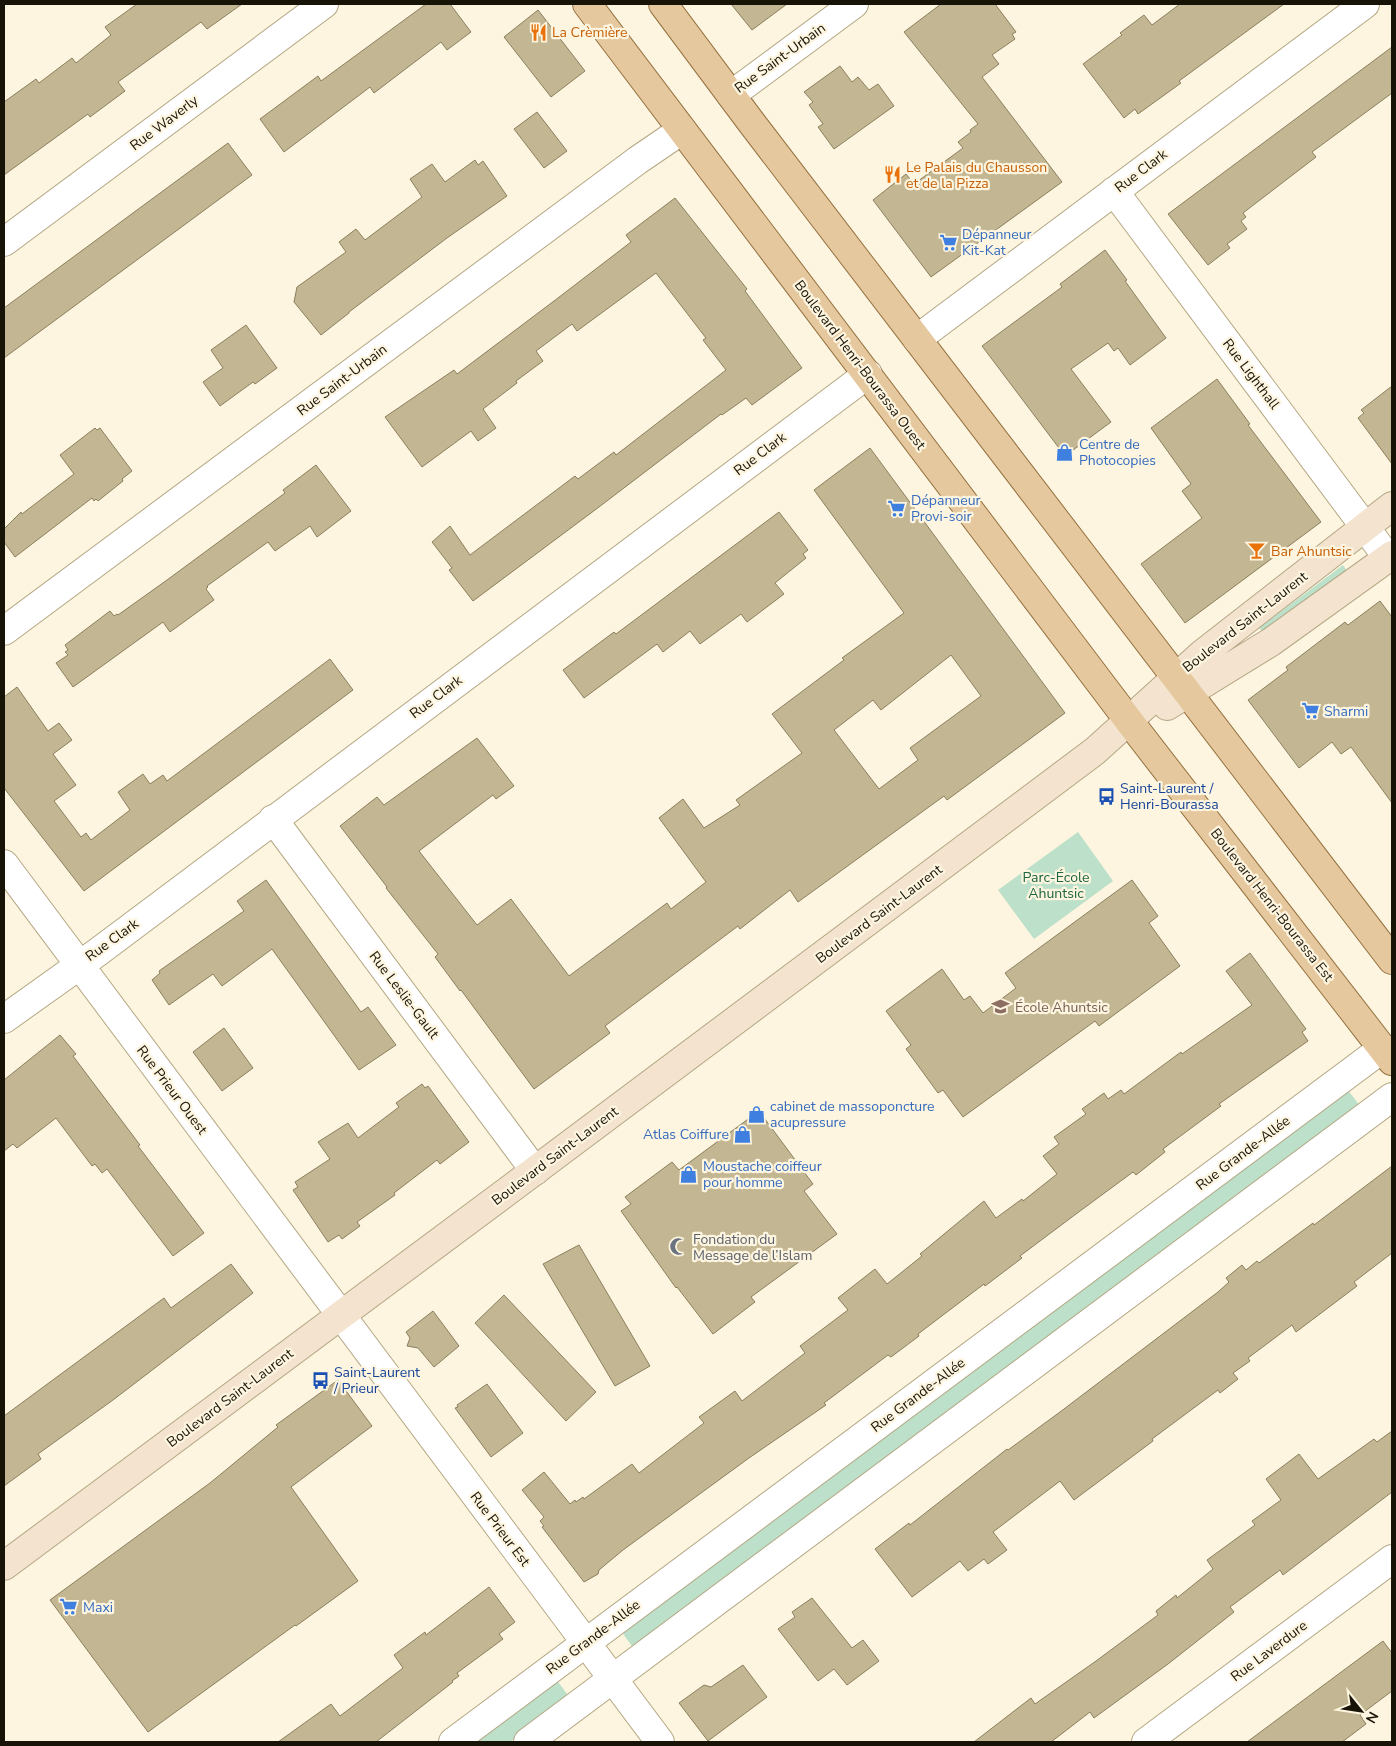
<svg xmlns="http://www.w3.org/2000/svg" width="1396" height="1746" viewBox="0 0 1396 1746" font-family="'Nunito Sans',sans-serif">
	<rect width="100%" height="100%" fill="#fdf5df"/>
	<path fill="#bce0c9" d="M 1343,565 L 1349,574 L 1263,632 L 1259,628 Z
		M 1078,832 L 1113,881 L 1034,939 L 998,890 Z
		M 1347,1089 L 1361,1107 L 634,1649 L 621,1631 Z
		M 556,1679 L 570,1698 L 510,1742 L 472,1742 Z"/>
	<path fill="#c3b693" stroke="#8c7f5e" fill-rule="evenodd" d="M 137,4 L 242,4 L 207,29 L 201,22 L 118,82 L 125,91 L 90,117 L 88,114 L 4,175 L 4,102 L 36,79 L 39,83 L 72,58 L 76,63 L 111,35 L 105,27 Z
		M 426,4 L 450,4 L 471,32 L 447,50 L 441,42 L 374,93 L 370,87 L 284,152 L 260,119 L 318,76 L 321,81 Z
		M 731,4 L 787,4 L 752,30 Z
		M 941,4 L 995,4 L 1016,32 L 1012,34 L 1015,39 L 992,55 L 999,64 L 982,77 L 1062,182 L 931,277 L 873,200 L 906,174 L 914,184 L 963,148 L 958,142 L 971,132 L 970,130 L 978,124 L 904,32 Z
		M 1180,4 L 1284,4 L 1179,81 L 1181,83 L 1138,114 L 1135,109 L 1124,118 L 1083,64 L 1122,35 L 1120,33 L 1144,15 L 1152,25 Z
		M 538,10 L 585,71 L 551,97 L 504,37 Z
		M 1392,47 L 1392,93 L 1312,152 L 1316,157 L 1243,213 L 1246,217 L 1241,221 L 1247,229 L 1227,244 L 1230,248 L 1208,265 L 1168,214 Z
		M 840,66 L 852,82 L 858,77 L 869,90 L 878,84 L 894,106 L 834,149 L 818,127 L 823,124 L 809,105 L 813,102 L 804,92 Z
		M 537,112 L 567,151 L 544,168 L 514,129 Z
		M 228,143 L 252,175 L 4,358 L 4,308 Z
		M 475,160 L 478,165 L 483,161 L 507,196 L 447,238 L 349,312 L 349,313 L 321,335 L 294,302 L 297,287 L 346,252 L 339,242 L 356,229 L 365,240 L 422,197 L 410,179 L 432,164 L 445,182 Z
		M 675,198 L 747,289 L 745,291 L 802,368 L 752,405 L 746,398 L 722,415 L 721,414 L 599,507 L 473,601 L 449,570 L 452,568 L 432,542 L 450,526 L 470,555 L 575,476 L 578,479 L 614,452 L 616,455 L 726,370 L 703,340 L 706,338 L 656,273 L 577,331 L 572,324 L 536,351 L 543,361 L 516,381 L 517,383 L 483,409 L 496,428 L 478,441 L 471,431 L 422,467 L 385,417 L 454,370 L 457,374 L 554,301 L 631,242 L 626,235 Z
		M 1105,250 L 1127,280 L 1125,281 L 1166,338 L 1130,365 L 1118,348 L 1114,351 L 1108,343 L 1071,369 L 1111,422 L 1065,456 L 982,346 L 1062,287 L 1060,284 Z
		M 246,325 L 277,368 L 255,384 L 253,382 L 220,406 L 203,382 L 223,368 L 211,350 Z
		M 1217,379 L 1250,424 L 1248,425 L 1321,522 L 1185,623 L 1141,564 L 1202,518 L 1182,491 L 1191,484 L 1151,428 Z
		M 1392,386 L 1392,464 L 1358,418 L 1364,413 L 1361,410 Z
		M 95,428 L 97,430 L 100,428 L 132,471 L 122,479 L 123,481 L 98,501 L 96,499 L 94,501 L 92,498 L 15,557 L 4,542 L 4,529 L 21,512 L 22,514 L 74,474 L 60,455 Z
		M 870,448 L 1065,713 L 947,800 L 944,796 L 798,902 L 790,890 L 740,929 L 738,926 L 605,1026 L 610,1033 L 534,1089 L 461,990 L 460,991 L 435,957 L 438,954 L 386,888 L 387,887 L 340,826 L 377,797 L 384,805 L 477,738 L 514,786 L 496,799 L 493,795 L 419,851 L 477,925 L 511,899 L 569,976 L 667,903 L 671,909 L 706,882 L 659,818 L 683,799 L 704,828 L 740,805 L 736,800 L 802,753 L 772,714 L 844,660 L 842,658 L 904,613 L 814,490 ZM 951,655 L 981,696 L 910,748 L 918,760 L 879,789 L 834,730 L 873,700 L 881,710 Z
		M 316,465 L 351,511 L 317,537 L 310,526 L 275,551 L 268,542 L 207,586 L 208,587 L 206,589 L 214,600 L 170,632 L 163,622 L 73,687 L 56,663 L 68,655 L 65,652 L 68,650 L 65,645 L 110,611 L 114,616 L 117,614 L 118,615 L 167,580 L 285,493 L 283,490 Z
		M 779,512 L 808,550 L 803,554 L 806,558 L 775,583 L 784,594 L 747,622 L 741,614 L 700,644 L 690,631 L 663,652 L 657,644 L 584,698 L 563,670 L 614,632 L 616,634 Z
		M 1380,601 L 1392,617 L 1392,803 L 1351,747 L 1341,754 L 1332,742 L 1299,768 L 1248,700 L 1288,670 L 1286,667 L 1345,622 L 1348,625 Z
		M 330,659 L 353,690 L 84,891 L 4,788 L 4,697 L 17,687 L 48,731 L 59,723 L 72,740 L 53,754 L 76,785 L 54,801 L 81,837 L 86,833 L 91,840 L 130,810 L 118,792 L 143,774 L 150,784 L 163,775 L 167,781 Z
		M 266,880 L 361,1012 L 368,1007 L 396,1045 L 359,1070 L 272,949 L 222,986 L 213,974 L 169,1005 L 152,980 L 160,973 L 159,971 L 244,911 L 237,901 Z
		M 1132,880 L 1158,916 L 1149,923 L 1180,966 L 1099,1026 L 1095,1021 L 963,1117 L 943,1090 L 938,1093 L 906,1049 L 911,1045 L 886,1011 L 942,969 L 964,1000 L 970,996 L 983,1013 L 1016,988 L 1005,973 Z
		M 1250,953 L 1306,1029 L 1302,1032 L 1308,1041 L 1219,1104 L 1221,1106 L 1163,1149 L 1165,1152 L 1136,1175 L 1133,1172 L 1076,1214 L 1020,1256 L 1022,1258 L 985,1286 L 984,1284 L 918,1334 L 919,1336 L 891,1357 L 888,1355 L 824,1403 L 826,1405 L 749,1458 L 623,1550 L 599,1570 L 598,1574 L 584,1582 L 542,1527 L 544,1526 L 540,1521 L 544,1517 L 522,1490 L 544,1472 L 570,1504 L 575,1500 L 576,1502 L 583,1497 L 584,1499 L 632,1464 L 639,1473 L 704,1423 L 699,1417 L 735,1391 L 742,1401 L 805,1353 L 800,1346 L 848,1310 L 838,1298 L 875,1269 L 887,1284 L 922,1256 L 920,1254 L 984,1201 L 996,1218 L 1022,1199 L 1023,1201 L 1057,1174 L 1043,1156 L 1059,1144 L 1054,1137 L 1086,1114 L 1082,1109 L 1104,1093 L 1108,1099 L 1121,1090 L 1124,1094 L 1181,1052 L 1182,1054 L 1252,1005 L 1226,971 Z
		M 224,1028 L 253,1068 L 222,1091 L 193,1052 Z
		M 60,1035 L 76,1054 L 73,1056 L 140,1145 L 138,1146 L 204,1233 L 173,1256 L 107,1169 L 102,1173 L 95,1164 L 92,1166 L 56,1118 L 17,1148 L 13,1144 L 4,1151 L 4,1080 Z
		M 422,1084 L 425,1088 L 428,1086 L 469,1142 L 440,1164 L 437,1160 L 394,1193 L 395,1195 L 357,1222 L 360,1226 L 342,1239 L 339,1235 L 328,1242 L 293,1190 L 298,1187 L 295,1182 L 330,1159 L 318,1142 L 348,1123 L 358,1138 L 399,1107 L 396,1103 Z
		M 759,1111 L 813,1184 L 804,1191 L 837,1234 L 751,1297 L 755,1302 L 713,1334 L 677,1287 L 676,1288 L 621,1211 L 631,1204 L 625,1197 L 672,1162 L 679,1170 Z
		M 1392,1166 L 1392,1253 L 1354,1282 L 1357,1286 L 1296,1332 L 1292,1325 L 1248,1358 L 1250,1361 L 1233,1373 L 1238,1379 L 1220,1393 L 1218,1390 L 1152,1439 L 1153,1441 L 1074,1500 L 1060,1481 L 993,1532 L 1007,1550 L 988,1564 L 984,1559 L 968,1571 L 960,1561 L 912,1597 L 875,1549 L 909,1523 L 910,1525 L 1007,1449 L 1008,1450 L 1060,1412 L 1218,1292 L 1229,1282 L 1226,1278 L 1242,1265 L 1246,1270 L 1257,1261 L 1259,1263 L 1313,1223 L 1314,1225 Z
		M 579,1245 L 650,1366 L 615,1386 L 543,1264 Z
		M 231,1264 L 253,1293 L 113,1400 L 38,1454 L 41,1459 L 4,1486 L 4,1416 L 164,1298 L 171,1308 Z
		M 504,1295 L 596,1392 L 566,1421 L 475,1323 Z
		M 433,1311 L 459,1346 L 434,1367 L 418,1348 L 407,1346 L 410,1338 L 406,1332 Z
		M 338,1380 L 372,1426 L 291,1487 L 358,1581 L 296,1626 L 295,1625 L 148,1732 L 50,1600 L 210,1483 L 278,1427 L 276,1425 Z
		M 487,1384 L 523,1433 L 491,1457 L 455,1408 L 458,1407 L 457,1405 Z
		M 1392,1431 L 1392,1492 L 1283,1575 L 1280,1570 L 1230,1607 L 1234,1612 L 1168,1664 L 1094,1718 L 1090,1712 L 1051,1742 L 974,1742 L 1031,1698 L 1035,1704 L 1096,1661 L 1158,1615 L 1156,1611 L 1176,1595 L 1177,1598 L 1213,1569 L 1207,1560 L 1255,1525 L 1252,1521 L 1281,1500 L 1266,1479 L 1299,1454 L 1318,1479 L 1374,1439 L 1377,1442 Z
		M 489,1587 L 515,1622 L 499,1634 L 503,1639 L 457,1673 L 459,1676 L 452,1681 L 453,1682 L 376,1742 L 278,1742 L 331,1704 L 340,1716 L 403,1668 L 394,1655 L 425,1632 L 426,1635 Z
		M 812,1598 L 852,1648 L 863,1640 L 879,1661 L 847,1685 L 834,1669 L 818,1681 L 778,1629 L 795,1617 L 792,1612 Z
		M 1383,1641 L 1392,1653 L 1392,1691 L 1360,1715 L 1366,1724 L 1342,1742 L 1247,1742 Z
		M 743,1665 L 767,1697 L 708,1741 L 679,1703 L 704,1685 L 711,1687 Z"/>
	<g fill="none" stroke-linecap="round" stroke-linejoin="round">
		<defs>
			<path id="street" d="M 731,95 L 854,4
				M 1114,191 L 1388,558
				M 4,242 L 324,4
				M 917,339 L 1365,4
				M 4,631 L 638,160 L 682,130
				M 273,819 L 535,1171
				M 4,864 L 660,1742
				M 4,1019 L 98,952 L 868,374
				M 453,1742 L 1383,1048
				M 528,1742 L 1392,1097
				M 1146,1742 L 1392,1559"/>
			<path id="secondary" d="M 1167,706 L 1271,642 L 1392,555
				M 4,1566 L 509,1190 L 1095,751 L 1202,654 L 1392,506"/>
			<path id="primary" d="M 587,4 L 1129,721 L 1392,1061
				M 663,4 L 751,122 L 1392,960"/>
		</defs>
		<use href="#street" stroke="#b4a785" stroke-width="30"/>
		<use href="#secondary" stroke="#b4a785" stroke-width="30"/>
		<use href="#primary" stroke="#947140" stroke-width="30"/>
		<use href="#street" stroke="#fff" stroke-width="28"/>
		<use href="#secondary" stroke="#f3e3cf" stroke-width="28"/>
		<use href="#primary" stroke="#e6c89f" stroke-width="28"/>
	</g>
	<defs>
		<symbol id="restaurant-bare" viewBox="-9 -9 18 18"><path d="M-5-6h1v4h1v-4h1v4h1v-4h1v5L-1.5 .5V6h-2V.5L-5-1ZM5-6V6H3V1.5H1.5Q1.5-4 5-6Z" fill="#e8710a" stroke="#fdf5df" stroke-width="2.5" paint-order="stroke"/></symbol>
		<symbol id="supermarket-bare" viewBox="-9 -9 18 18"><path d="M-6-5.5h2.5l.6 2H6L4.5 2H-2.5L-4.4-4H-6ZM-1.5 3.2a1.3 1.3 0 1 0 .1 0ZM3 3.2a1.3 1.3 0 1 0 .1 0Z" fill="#3f7fe0" stroke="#fdf5df" stroke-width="2.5" paint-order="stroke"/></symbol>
		<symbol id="shop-bare" viewBox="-9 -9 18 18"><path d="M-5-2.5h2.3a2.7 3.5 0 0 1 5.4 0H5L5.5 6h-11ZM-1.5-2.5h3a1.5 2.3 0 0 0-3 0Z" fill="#3f7fe0" stroke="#fdf5df" stroke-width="2.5" paint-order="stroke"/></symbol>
		<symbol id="bar-bare" viewBox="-9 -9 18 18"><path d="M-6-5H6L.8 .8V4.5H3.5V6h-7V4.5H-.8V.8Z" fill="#e8710a" stroke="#fdf5df" stroke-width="2.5" paint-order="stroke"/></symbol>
		<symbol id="bus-bare" viewBox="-9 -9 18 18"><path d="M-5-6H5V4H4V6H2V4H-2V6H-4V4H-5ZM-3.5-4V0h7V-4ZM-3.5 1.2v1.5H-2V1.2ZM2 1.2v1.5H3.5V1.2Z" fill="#1a4fb4" stroke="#fdf5df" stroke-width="2.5" paint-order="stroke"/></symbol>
		<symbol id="school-bare" viewBox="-9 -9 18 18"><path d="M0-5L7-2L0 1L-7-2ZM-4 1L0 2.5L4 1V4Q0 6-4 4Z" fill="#8d6e63" stroke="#fdf5df" stroke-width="2.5" paint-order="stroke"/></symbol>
		<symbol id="mosque-bare" viewBox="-9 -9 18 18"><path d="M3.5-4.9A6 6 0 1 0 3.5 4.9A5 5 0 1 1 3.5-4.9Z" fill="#6b7280" stroke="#fdf5df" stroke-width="2.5" paint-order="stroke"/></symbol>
	</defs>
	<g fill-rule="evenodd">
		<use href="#restaurant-bare" x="526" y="20" width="25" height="25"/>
		<use href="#restaurant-bare" x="880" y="162" width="25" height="25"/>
		<use href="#supermarket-bare" x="936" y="230" width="25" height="25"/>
		<use href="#shop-bare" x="1052" y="440" width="25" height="25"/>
		<use href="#supermarket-bare" x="884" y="496" width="25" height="25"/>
		<use href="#bar-bare" x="1244" y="538" width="25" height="25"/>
		<use href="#supermarket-bare" x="1298" y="698" width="25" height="25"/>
		<use href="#bus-bare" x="1094" y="784" width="25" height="25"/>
		<use href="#school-bare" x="988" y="994" width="25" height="25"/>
		<use href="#shop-bare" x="744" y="1102" width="25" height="25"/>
		<use href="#shop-bare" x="730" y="1122" width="25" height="25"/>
		<use href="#shop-bare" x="676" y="1162" width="25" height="25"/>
		<use href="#mosque-bare" x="666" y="1234" width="25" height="25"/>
		<use href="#bus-bare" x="308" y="1368" width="25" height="25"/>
		<use href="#supermarket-bare" x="56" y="1594" width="25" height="25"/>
	</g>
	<g text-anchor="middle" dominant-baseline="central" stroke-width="4.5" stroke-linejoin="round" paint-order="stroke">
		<g font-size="14" fill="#c56008" stroke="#fdf5df" text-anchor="start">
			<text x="552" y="32">La Crèmière</text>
			<text x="906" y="167">Le Palais du Chausson<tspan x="906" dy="16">et de la Pizza</tspan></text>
			<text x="1271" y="551">Bar Ahuntsic</text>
		</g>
		<g font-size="14" fill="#181307" stroke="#fdf5df">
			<text transform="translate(780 58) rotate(-36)">Rue Saint-Urbain</text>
			<text transform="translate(164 123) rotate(-37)">Rue Waverly</text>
			<text transform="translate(1141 171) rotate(-37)">Rue Clark</text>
			<text transform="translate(860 365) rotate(53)">Boulevard Henri-Bourassa Ouest</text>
			<text transform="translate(1251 374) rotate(53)">Rue Lighthall</text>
			<text transform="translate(342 380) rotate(-37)">Rue Saint-Urbain</text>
			<text transform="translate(760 454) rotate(-37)">Rue Clark</text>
			<text transform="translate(1245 622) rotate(-38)">Boulevard Saint-Laurent</text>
			<text transform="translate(436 697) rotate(-37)">Rue Clark</text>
			<text transform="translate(1272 905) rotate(52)">Boulevard Henri-Bourassa Est</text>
			<text transform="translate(879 914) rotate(-37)">Boulevard Saint-Laurent</text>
			<text transform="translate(112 940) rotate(-36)">Rue Clark</text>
			<text transform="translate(404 995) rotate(53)">Rue Leslie-Gault</text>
			<text transform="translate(172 1090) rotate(53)">Rue Prieur Ouest</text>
			<text transform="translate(1243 1153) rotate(-37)">Rue Grande-Allée</text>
			<text transform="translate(555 1156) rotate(-37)">Boulevard Saint-Laurent</text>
			<text transform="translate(918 1395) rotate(-37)">Rue Grande-Allée</text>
			<text transform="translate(230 1398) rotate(-37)">Boulevard Saint-Laurent</text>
			<text transform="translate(500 1529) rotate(53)">Rue Prieur Est</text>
			<text transform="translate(593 1637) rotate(-37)">Rue Grande-Allée</text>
			<text transform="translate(1269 1651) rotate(-37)">Rue Laverdure</text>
		</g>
		<g font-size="14" fill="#366cbe" stroke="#fdf5df" text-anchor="start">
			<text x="962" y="234">Dépanneur<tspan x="962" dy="16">Kit-Kat</tspan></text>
			<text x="1079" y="444">Centre de<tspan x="1079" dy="16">Photocopies</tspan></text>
			<text x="911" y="500">Dépanneur<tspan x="911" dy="16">Provi-soir</tspan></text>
			<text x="1324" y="711">Sharmi</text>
			<text x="770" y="1106">cabinet de massoponcture<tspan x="770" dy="16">acupressure</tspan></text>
			<text x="729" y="1134" text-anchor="end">Atlas Coiffure</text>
			<text x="703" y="1166">Moustache coiffeur<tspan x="703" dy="16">pour homme</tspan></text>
			<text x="83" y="1607">Maxi</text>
		</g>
		<g font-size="14" fill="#164399" stroke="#fdf5df" text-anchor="start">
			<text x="1120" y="788">Saint-Laurent /<tspan x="1120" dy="16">Henri-Bourassa</tspan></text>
			<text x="334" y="1372">Saint-Laurent<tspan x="334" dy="16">/ Prieur</tspan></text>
		</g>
		<g font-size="14" fill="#1c6641" stroke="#fdf5df">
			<text x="1056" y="877">Parc-École<tspan x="1056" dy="16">Ahuntsic</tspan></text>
		</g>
		<g font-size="14" fill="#785e54" stroke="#fdf5df" text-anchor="start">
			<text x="1015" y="1007">École Ahuntsic</text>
		</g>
		<g font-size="14" fill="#5b616d" stroke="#fdf5df" text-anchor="start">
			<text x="693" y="1239">Fondation du<tspan x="693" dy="16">Message de l’Islam</tspan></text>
		</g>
	</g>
	<rect width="1396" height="1746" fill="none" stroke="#181307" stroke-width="10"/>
	<g transform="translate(1361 1711) rotate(120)" stroke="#fdf5df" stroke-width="4" paint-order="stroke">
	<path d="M0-4L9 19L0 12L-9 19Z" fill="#181307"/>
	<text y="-8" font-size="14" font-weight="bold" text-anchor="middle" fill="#181307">N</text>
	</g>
</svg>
